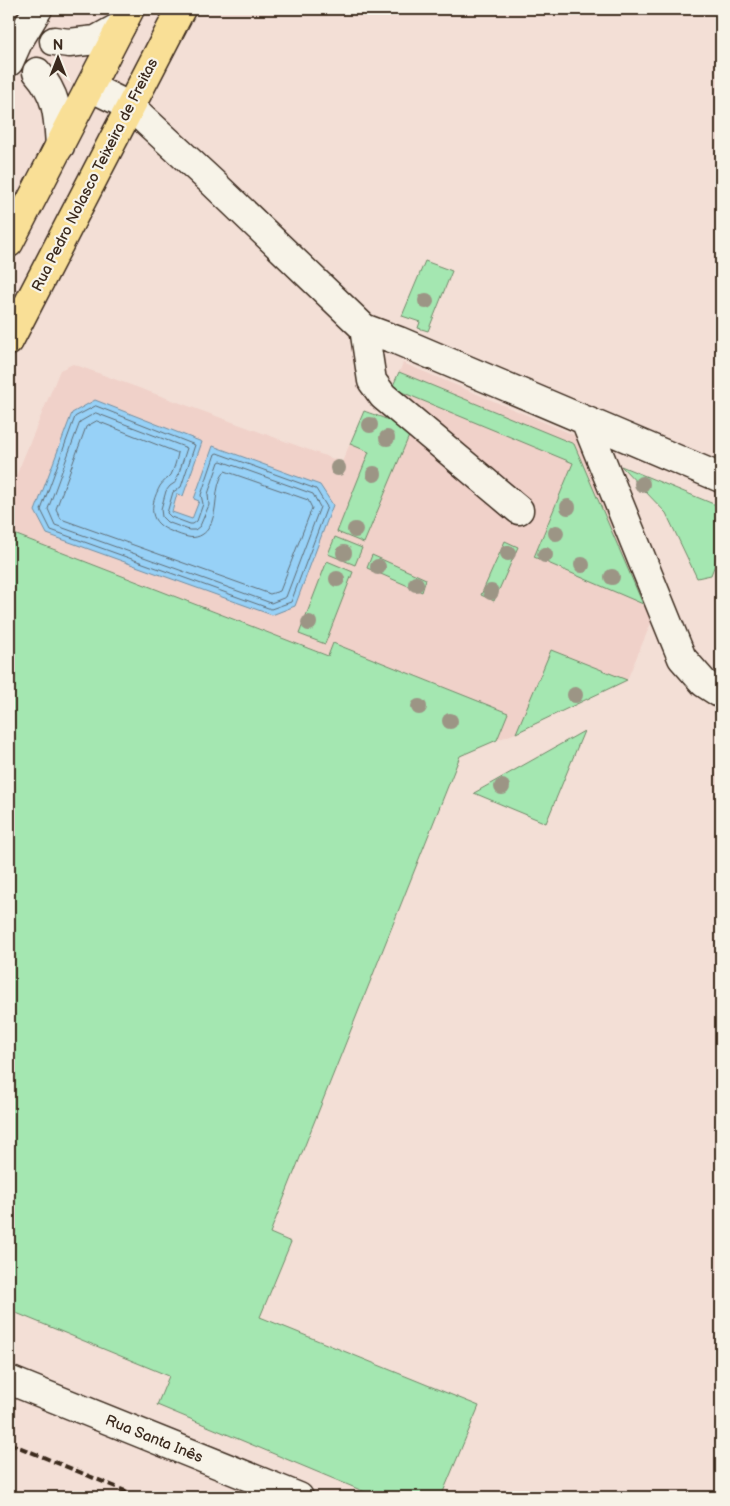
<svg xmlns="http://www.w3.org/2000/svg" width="730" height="1506" viewBox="0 0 730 1506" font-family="'Balsamiq Sans',sans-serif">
	<rect width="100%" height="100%" fill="#f3dfd6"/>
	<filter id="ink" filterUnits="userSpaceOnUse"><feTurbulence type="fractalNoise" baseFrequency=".02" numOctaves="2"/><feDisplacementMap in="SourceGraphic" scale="10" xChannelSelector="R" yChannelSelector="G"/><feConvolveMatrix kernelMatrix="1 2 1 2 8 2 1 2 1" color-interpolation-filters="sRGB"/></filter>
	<g filter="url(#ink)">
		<path fill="#f0d1c9" d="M 403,363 L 581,438 L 656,611 L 627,680 L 516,733 L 497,740 L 507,713 L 333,643 L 329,656 L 9,532 L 9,493 L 60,370 L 73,364 L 342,462 L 364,411 L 380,417 Z"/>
		<path fill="#a4e7b1" stroke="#708868" d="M 425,261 L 452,271 L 428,331 L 418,328 L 420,322 L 402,316 Z
			M 399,372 L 574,444 L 643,604 L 534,557 L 573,463 L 392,388 Z
			M 364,411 C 377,416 404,423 409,436 L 364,543 L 337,532 L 369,452 L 350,444 Z
			M 621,466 L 721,507 L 721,549 L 711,575 L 697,578 L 666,513 Z
			M 9,532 L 328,656 L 333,643 L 508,713 L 497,740 L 460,756 L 270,1233 L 291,1242 L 260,1317 L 479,1406 L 441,1497 L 377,1497 L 157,1405 L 169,1376 L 9,1310 Z
			M 335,537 L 362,548 L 355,565 L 328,554 Z
			M 505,541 L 518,547 L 494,601 L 481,595 Z
			M 372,555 L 426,579 L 422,592 L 367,568 Z
			M 327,561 L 353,572 L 325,644 L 299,634 Z
			M 551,650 L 627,680 L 516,733 Z
			M 584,731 L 546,823 L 474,793 Z"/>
		<path fill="#97d1f7" stroke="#728ea0" d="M 95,400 L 202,442 L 183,496 L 177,494 L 172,512 L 192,519 L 199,501 L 194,499 L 213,446 L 320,485 L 333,505 L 295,606 L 272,615 L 47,534 L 35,511 L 72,413 Z"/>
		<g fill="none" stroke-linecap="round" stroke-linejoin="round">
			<path stroke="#606d75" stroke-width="1" d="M 96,406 L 195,445 L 181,487 L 173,492 L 167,513 L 171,517 L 190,524 L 193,524 L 197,521 L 203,504 L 201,495 L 215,454 L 217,453 L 316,489 L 327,507 L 291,602 L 271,609 L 51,530 L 41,510 L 75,417 Z
				M 96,413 L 187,448 L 176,482 L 170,486 L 166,491 L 161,509 L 162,517 L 167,522 L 189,530 L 195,530 L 200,526 L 209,505 L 208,494 L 219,462 L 221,461 L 313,494 L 320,507 L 286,597 L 271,603 L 55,525 L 48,509 L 80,422 Z
				M 97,421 L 178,453 C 177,459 174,469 171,475 C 168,479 163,481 160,486 C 149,507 148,523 173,532 C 178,534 183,536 188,537 C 196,539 204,535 208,529 C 220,511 212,487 225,471 L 308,500 L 312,508 L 280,591 L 270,594 L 61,519 L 56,509 L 86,427 Z"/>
			<defs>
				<path id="minor" d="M 54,41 L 69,43 L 96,40 L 121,26
					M 9,62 L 18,42 L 38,9
					M 37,72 C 58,96 58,116 60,146
					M 90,87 L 131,107 L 212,182 L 364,328 L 399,341 L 721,478
					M 364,328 L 372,381 L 383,396 L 519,510
					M 585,420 L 682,658 L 704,683 L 721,694
					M 9,1380 L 299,1497"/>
				<path id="major" d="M 9,243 L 130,9
					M 9,341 L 181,9"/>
			</defs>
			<use href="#minor" stroke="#3b2a1e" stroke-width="31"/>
			<use href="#major" stroke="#3b2a1e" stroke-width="31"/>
			<use href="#minor" stroke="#f7f3e8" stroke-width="28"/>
			<use href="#major" stroke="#f9df96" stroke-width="28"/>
			<path stroke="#3b2a1e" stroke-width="4" stroke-dasharray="8 4" stroke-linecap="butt" d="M 9,1443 L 140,1497"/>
		</g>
		<g fill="#9c9585">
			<circle cx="426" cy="301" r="8"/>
			<circle cx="370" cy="425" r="8"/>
			<circle cx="387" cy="438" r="8"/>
			<circle cx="338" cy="468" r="8"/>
			<circle cx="374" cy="474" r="8"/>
			<circle cx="642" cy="484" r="8"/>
			<circle cx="568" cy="507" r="8"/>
			<circle cx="355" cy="530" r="8"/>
			<circle cx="556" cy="533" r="8"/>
			<circle cx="344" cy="553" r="8"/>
			<circle cx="508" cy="553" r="8"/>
			<circle cx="545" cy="555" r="8"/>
			<circle cx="582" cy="565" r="8"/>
			<circle cx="378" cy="567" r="8"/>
			<circle cx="612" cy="577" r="8"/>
			<circle cx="337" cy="579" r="8"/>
			<circle cx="416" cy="584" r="8"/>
			<circle cx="491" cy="592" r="8"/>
			<circle cx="309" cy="623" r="8"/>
			<circle cx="575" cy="695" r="8"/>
			<circle cx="419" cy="707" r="8"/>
			<circle cx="450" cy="721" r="8"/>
			<circle cx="502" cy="787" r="8"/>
		</g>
	</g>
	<g text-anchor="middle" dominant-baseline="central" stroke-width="4.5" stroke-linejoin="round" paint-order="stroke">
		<g font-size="15" fill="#3b2a1e" stroke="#f7f3e8">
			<text transform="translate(95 175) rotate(-63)">Rua Pedro Nolasco Teixeira de Freitas</text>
			<text transform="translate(154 1439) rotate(22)">Rua Santa Inês</text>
		</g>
	</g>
	<rect width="730" height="1506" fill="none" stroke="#f7f3e8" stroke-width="30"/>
	<rect x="15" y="15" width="700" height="1476" fill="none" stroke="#3b2a1e" stroke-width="2" filter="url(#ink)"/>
	<g transform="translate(58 58)" stroke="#f7f3e8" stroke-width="4" paint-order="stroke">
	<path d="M0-4L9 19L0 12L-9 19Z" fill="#3b2a1e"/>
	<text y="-8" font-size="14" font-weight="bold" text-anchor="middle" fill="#3b2a1e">N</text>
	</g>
</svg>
